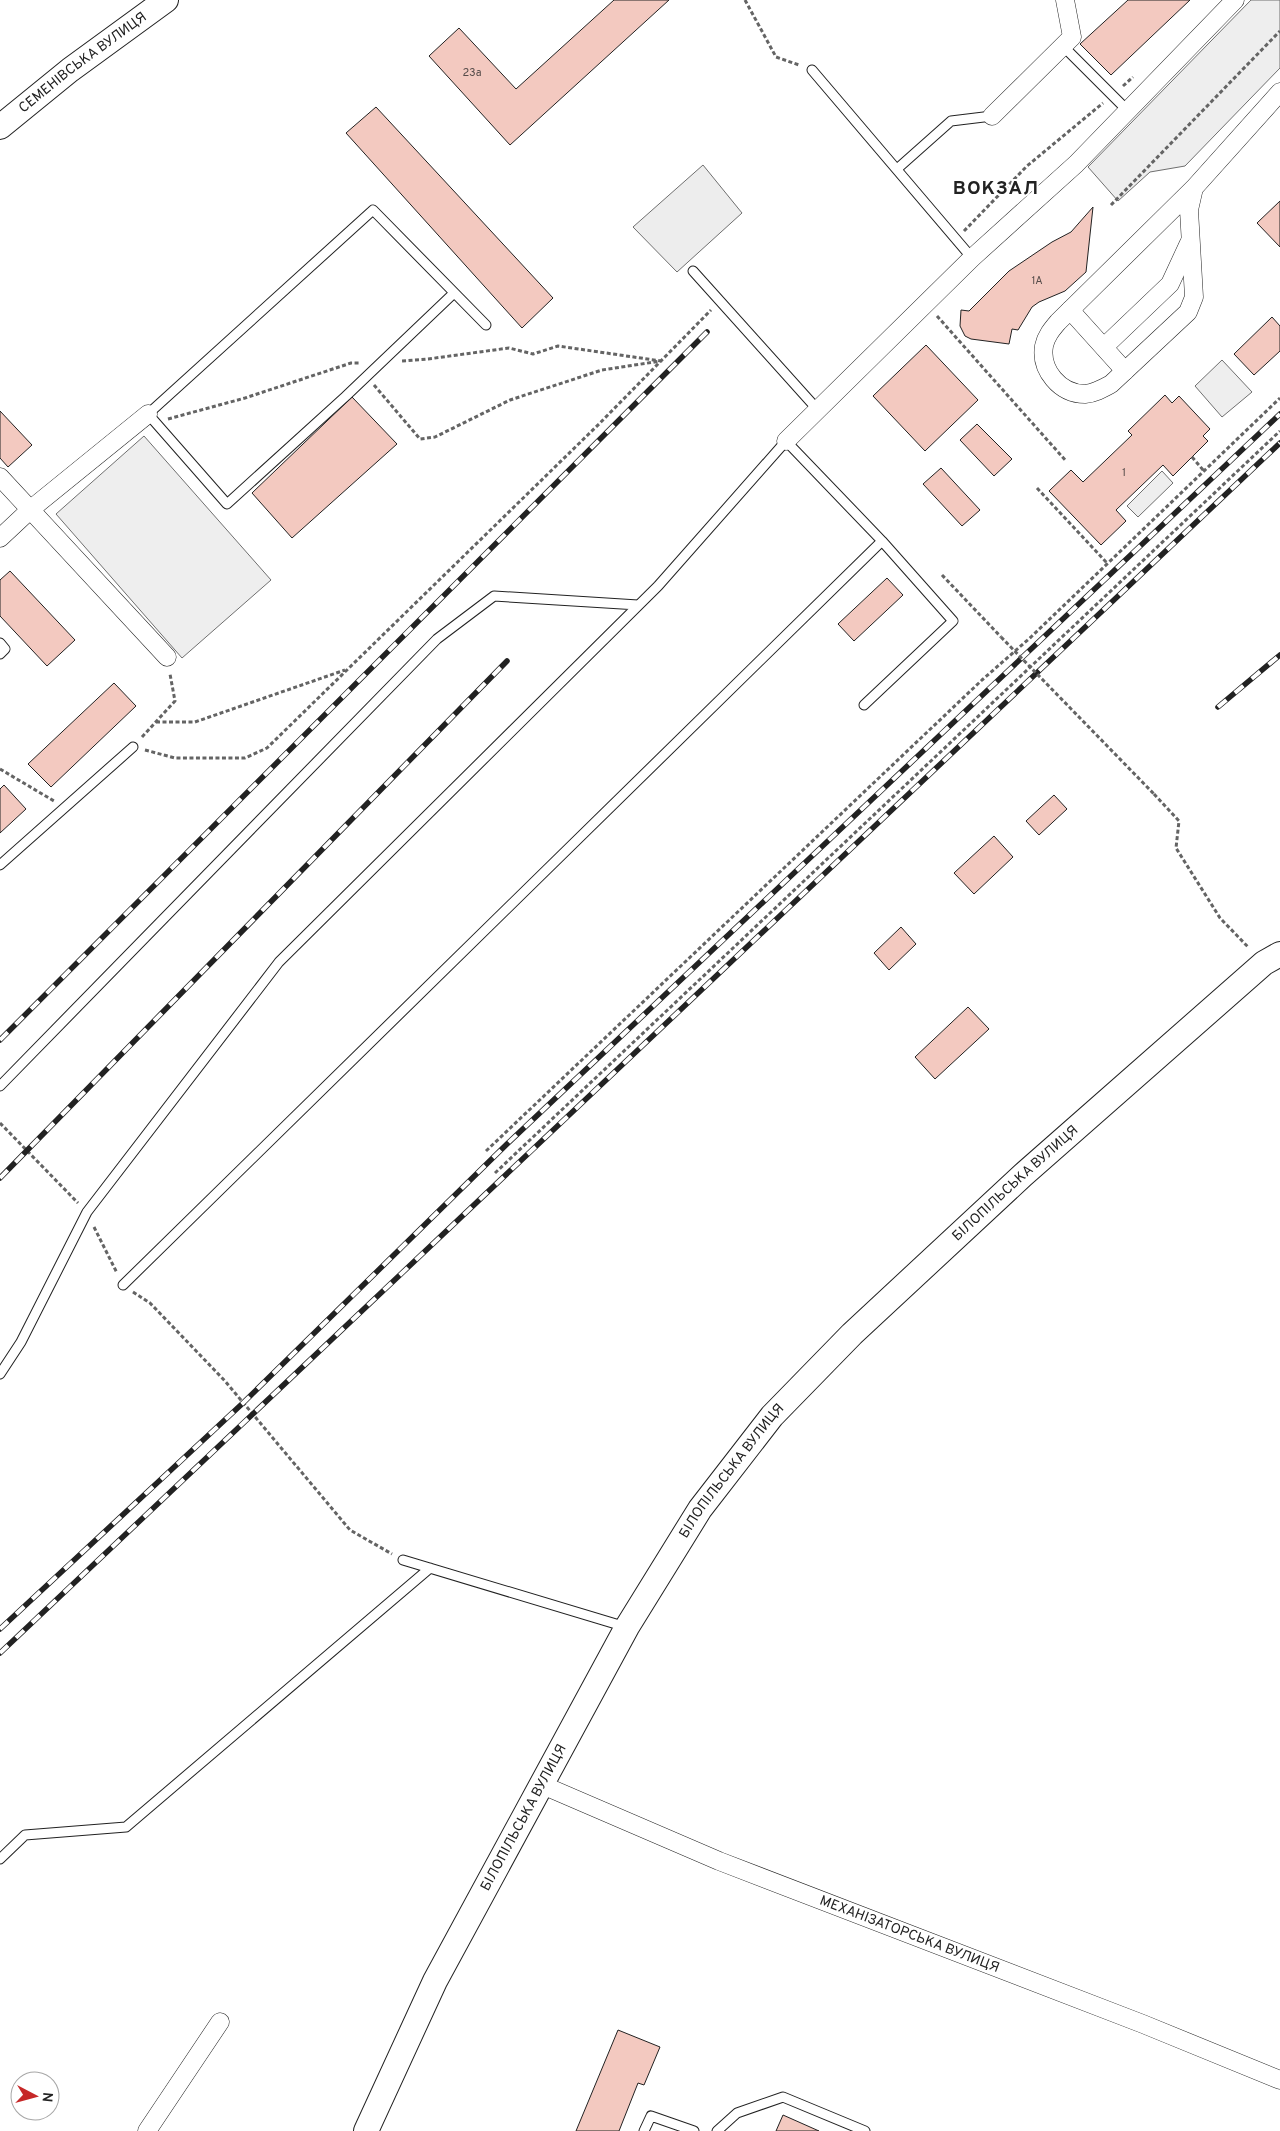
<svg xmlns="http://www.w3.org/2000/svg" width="1280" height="2131" viewBox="0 0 1280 2131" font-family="Overpass,sans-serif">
	<rect width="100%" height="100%" fill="#fff"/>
	<path fill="#eee" stroke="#6f6f6f" d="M 1251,0 L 1280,0 L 1280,68 L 1185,166 L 1150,172 L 1118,201 L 1088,167 Z
		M 1222,360 L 1252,392 L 1222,417 L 1195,386 Z
		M 144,436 L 271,580 L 182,658 L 56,514 Z
		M 1162,471 L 1173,483 L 1138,517 L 1127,506 Z"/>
	<path fill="#ededed" stroke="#6f6f6f" d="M 703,165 L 742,213 L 677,272 L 633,227 Z"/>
	<path fill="#f3c9c0" stroke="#222" d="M 614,0 L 669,0 L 510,145 L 429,56 L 459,28 L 516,89 Z
		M 1128,0 L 1190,0 L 1111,75 L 1080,44 Z
		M 376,107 L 553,298 L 522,328 L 346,133 Z
		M 1280,201 L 1280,247 L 1257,223 Z
		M 1093,207 L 1086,272 L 1065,291 L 1039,302 L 1032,307 L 1018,330 L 1012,329 L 1009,344 L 971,339 L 965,336 L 960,326 L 961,310 L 969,311 L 1009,271 L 1052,242 L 1071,232 Z
		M 1272,317 L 1280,326 L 1280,351 L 1254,375 L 1234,354 Z
		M 926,345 L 978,400 L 925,451 L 873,396 Z
		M 1165,395 L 1172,403 L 1179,396 L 1210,429 L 1203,436 L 1208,441 L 1173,476 L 1163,465 L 1116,510 L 1126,521 L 1101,545 L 1049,491 L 1071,470 L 1083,482 L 1132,435 L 1128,431 Z
		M 352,397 L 397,444 L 292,538 L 252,493 Z
		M 0,411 L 32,445 L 8,467 L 0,458 Z
		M 977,424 L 1012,459 L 994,476 L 960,440 Z
		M 941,468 L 980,510 L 962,526 L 923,484 Z
		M 10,571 L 75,640 L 47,666 L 0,616 L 0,580 Z
		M 887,578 L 903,595 L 854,641 L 838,624 Z
		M 114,683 L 136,706 L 51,787 L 28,764 Z
		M 4,785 L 26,809 L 0,833 L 0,789 Z
		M 1054,795 L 1067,809 L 1039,835 L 1026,821 Z
		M 994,836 L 1013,857 L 974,894 L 954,873 Z
		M 901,927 L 916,944 L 889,970 L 874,953 Z
		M 968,1007 L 989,1029 L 935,1079 L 915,1057 Z
		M 618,2030 L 660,2047 L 644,2085 L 638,2083 L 619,2131 L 576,2131 Z
		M 783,2115 L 819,2131 L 776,2131 Z"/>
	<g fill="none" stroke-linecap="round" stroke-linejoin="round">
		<defs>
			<path id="lane" d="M 1063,46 L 1128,111
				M 812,70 L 972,258
				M 897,169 L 951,121 L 992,116
				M 693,271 L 817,409
				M 454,293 L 346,396 L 227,504 L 148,414 L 373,210 L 486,325
				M 0,643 L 5,649 L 0,654
				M 864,705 L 953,621 L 882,541
				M 0,865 L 133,747
				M 0,1086 L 437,639 L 494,596 L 638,605
				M 0,1374 L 21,1342 L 87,1212 L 279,962 L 658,586 L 786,441 L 882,541 L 123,1285
				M 403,1560 L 626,1627
				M 0,1859 L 25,1835 L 126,1827 L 430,1568
				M 644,2131 L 651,2116 L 694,2131
				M 717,2131 L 737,2113 L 783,2097 L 865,2131"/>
			<g id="street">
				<path d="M 992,116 L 1072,37 L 1065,0"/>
				<path d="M 1194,188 L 1189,210 L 1194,297 L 1188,312 L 1111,384 C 1102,389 1095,393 1085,394 C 1060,394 1040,370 1044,346 C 1046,336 1052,329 1058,322 L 1194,188 L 1280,92"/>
				<path d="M 1070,310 L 1125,371"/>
				<path d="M 1104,347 L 1170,284 L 1189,243"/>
				<path d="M 786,441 L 972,258 L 1076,164 L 1235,0"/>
				<path d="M 0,477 L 167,657"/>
				<path d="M 0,538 L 31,509 L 148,414"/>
				<path id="s1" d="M 540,1784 L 719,1861 L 1143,2024 L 1280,2080"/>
				<path d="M 147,2131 L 220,2022"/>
			</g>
			<g id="secondary">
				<path id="s2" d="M 0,127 L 70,70 L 166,0"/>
				<path id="s3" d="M 366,2131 L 435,1981 L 627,1627 L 700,1509 L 772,1416 L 852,1334 L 1023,1175 L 1264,963 L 1280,954"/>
			</g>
		</defs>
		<use href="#lane" stroke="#222" stroke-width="11"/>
		<use href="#street" stroke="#222" stroke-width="19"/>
		<use href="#secondary" stroke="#222" stroke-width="26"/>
		<path stroke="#646464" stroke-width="3" stroke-dasharray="4 2.5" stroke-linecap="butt" d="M 745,0 L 776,57 L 799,65
			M 1123,86 L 1133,77
			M 1111,205 L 1280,31
			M 964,231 L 1027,166 L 1103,103
			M 937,316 L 1066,461
			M 374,385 L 420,439 L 435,437 L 510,400 L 602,370 L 661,361 L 558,346 L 533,354 L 509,348 L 428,359 L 402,361
			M 168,419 L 245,398 L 351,363 L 361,363
			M 1192,457 L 1204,471
			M 1037,488 L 1107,563
			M 942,575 L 1001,637
			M 156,722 L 195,722 L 345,670
			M 142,737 L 175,701 L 170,674
			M 145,750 L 175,758 L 245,758 L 267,748 L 599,424 L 711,310
			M 0,769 L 54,801
			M 1154,794 L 1179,821 L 1176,848 L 1220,918 L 1249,948
			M 0,1123 L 78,1203
			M 486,1151 L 982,680 L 1031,637 L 1280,398
			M 495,1173 L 1280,431
			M 94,1227 L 117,1273
			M 133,1292 L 150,1303 L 225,1381 L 350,1530 L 392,1554"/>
		<use href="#lane" stroke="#fff" stroke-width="9"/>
		<use href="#street" stroke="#fff" stroke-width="18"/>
		<use href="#secondary" stroke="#fff" stroke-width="24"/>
		<defs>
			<path id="rail" d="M 1218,707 L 1280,655
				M 0,1040 L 707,332
				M 0,1178 L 507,661
				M 0,1629 L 243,1403 L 507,1144 L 1280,414
				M 0,1653 L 1280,443"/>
		</defs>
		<use href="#rail" stroke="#222" stroke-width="5.5"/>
		<use href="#rail" stroke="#fff" stroke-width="4" stroke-dasharray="11" stroke-linecap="butt"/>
		<path stroke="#646464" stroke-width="3" stroke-dasharray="4 2.5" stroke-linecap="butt" d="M 1001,637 L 1154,794"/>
	</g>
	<g text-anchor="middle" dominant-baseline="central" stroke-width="4" stroke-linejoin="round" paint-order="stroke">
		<g font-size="11" fill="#564c4a">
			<text x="472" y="73">23а</text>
			<text x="1037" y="281">1А</text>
			<text x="1124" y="473">1</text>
		</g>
		<g font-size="14" fill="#222" stroke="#fff">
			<text stroke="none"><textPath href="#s2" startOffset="105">СЕМЕНІВСЬКА ВУЛИЦЯ</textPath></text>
			<text stroke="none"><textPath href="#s3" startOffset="1161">БІЛОПІЛЬСЬКА ВУЛИЦЯ</textPath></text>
			<text stroke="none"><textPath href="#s3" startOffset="756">БІЛОПІЛЬСЬКА ВУЛИЦЯ</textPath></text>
			<text stroke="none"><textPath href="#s3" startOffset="351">БІЛОПІЛЬСЬКА ВУЛИЦЯ</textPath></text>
			<text stroke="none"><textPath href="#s1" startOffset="399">МЕХАНІЗАТОРСЬКА ВУЛИЦЯ</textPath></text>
		</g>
		<g font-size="19" font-weight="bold" letter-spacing="1" fill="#222" stroke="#fff">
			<text x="996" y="189">ВОКЗАЛ</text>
		</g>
	</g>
	<g transform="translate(35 2096) rotate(96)"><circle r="24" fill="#ffffff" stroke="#a7a7a7"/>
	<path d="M0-4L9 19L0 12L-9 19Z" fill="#c62828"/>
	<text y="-8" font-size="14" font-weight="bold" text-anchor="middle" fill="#222222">N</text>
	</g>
</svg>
